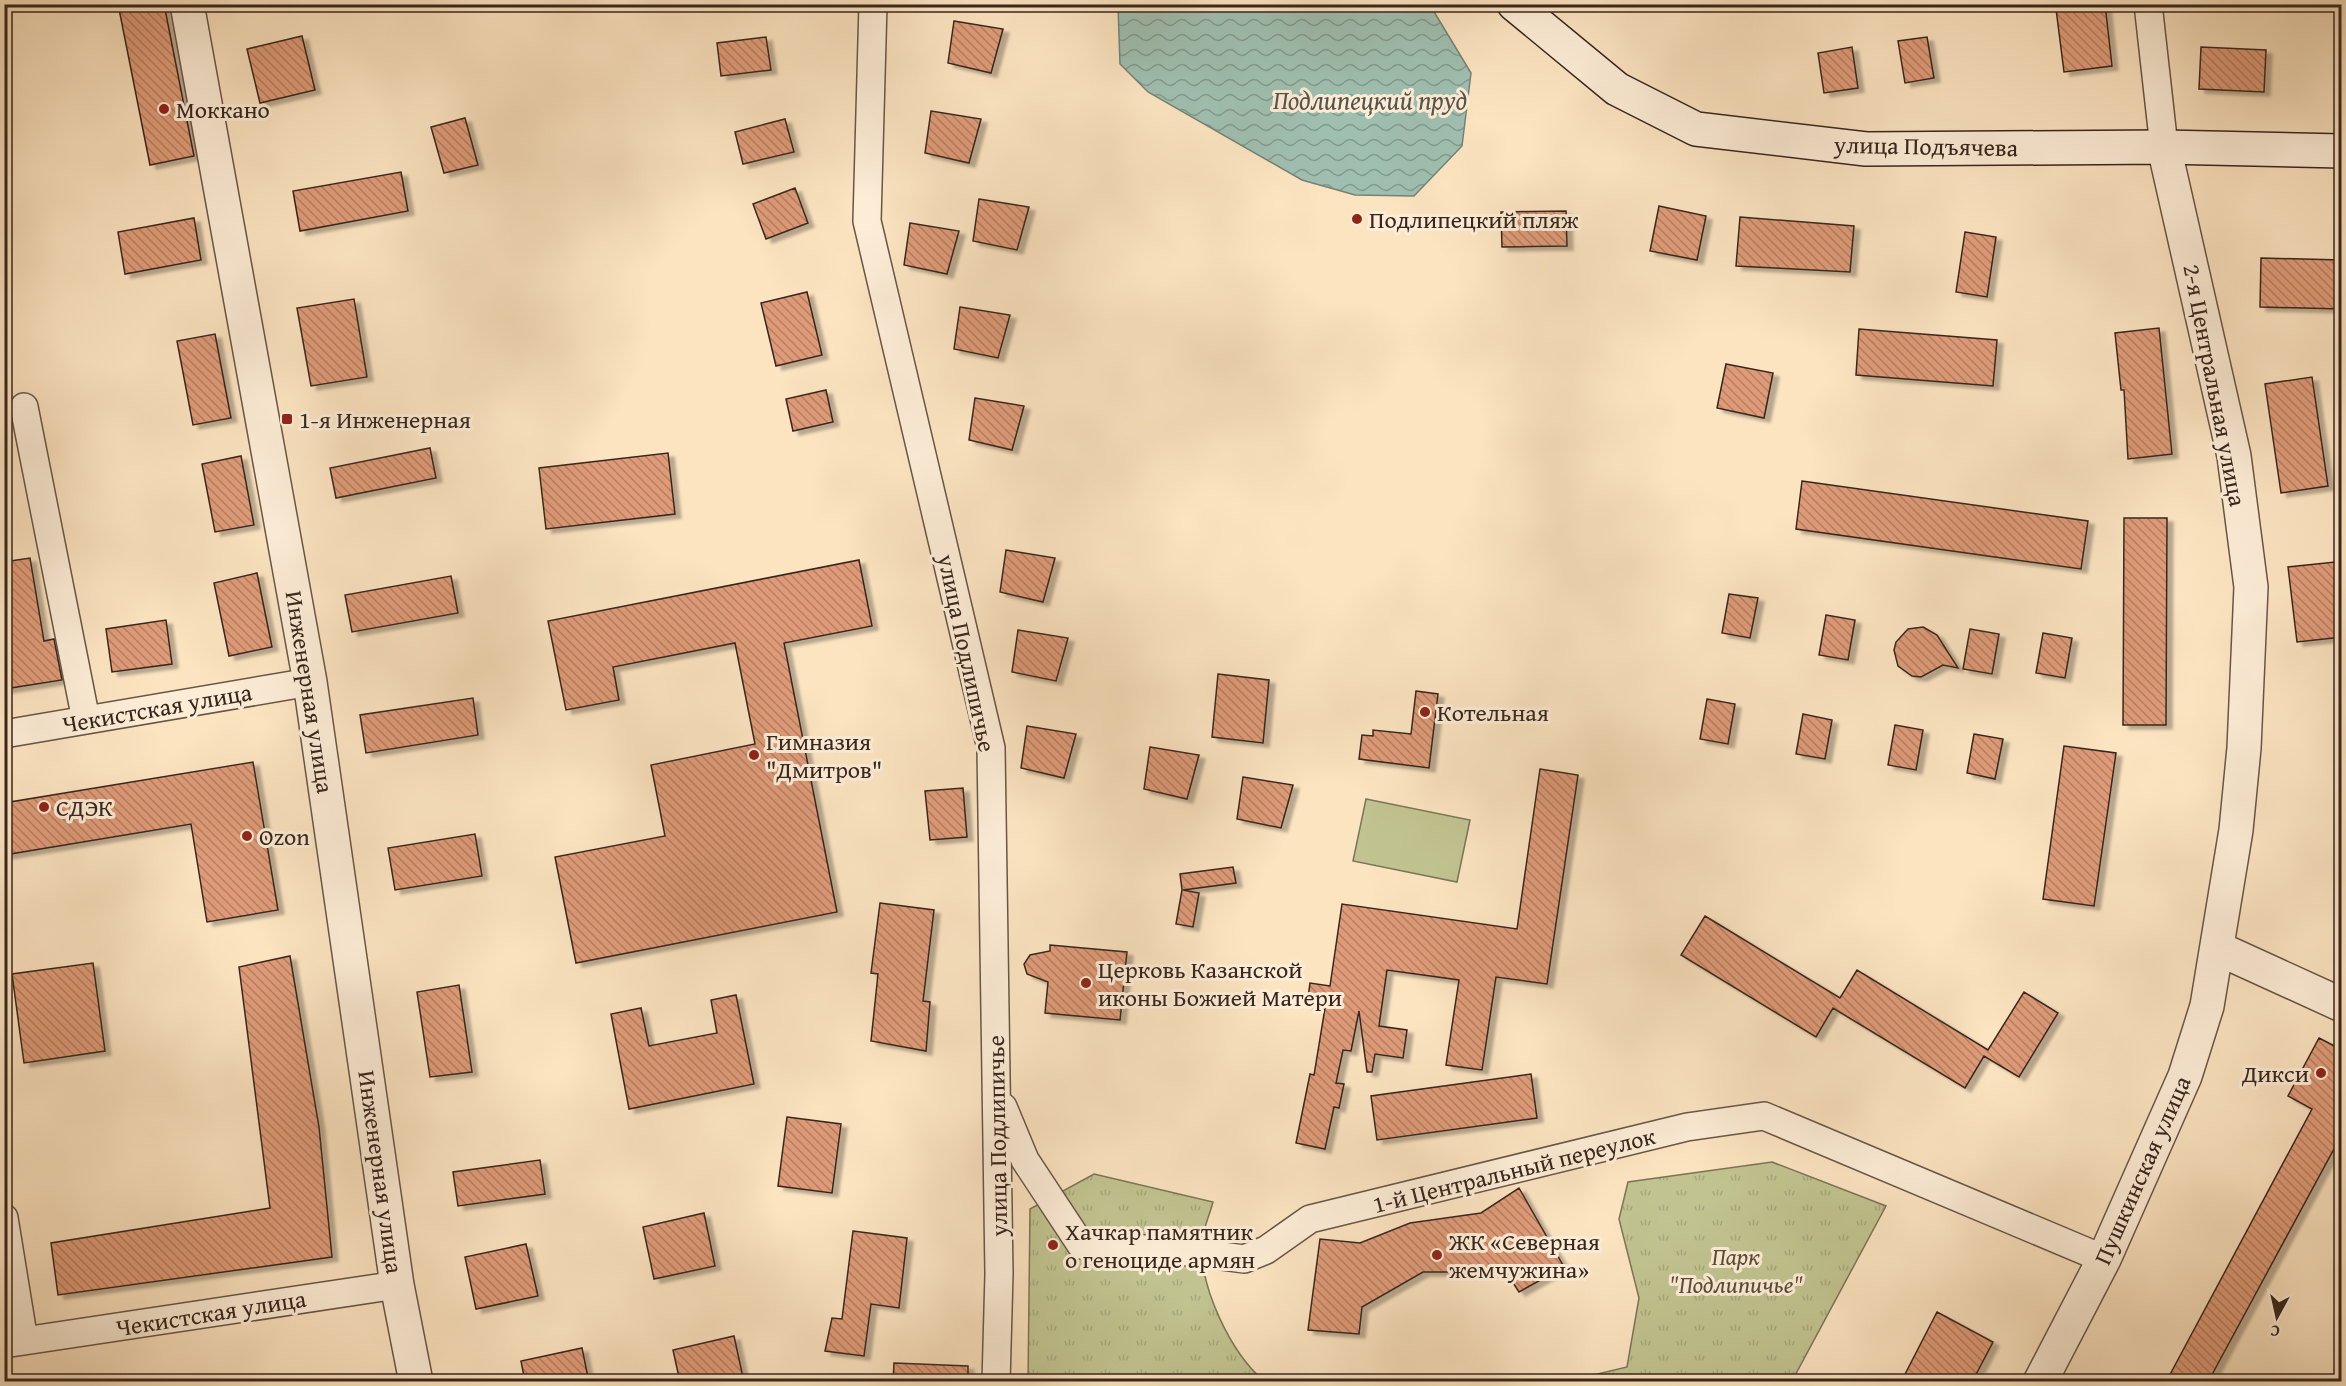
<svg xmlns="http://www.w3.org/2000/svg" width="2346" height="1386" viewBox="0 0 2346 1386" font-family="'Gentium Book Plus',serif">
	<defs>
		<pattern id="park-tufts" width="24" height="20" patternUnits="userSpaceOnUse" patternTransform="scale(1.5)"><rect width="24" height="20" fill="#c1c491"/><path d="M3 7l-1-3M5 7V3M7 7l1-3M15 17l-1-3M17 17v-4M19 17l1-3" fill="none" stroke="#a6a87d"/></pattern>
		<pattern id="water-waves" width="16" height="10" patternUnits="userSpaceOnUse" patternTransform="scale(1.5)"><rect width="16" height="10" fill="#9fbfb0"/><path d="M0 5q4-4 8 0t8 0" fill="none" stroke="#829b8f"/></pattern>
		<pattern id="building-back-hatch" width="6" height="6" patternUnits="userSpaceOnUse" patternTransform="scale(1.5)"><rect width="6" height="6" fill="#df9b78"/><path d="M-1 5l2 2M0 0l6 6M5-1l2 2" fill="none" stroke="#b67e62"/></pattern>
		<filter id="shadow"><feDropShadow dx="6" dy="4" stdDeviation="1.5" flood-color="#0004"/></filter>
	</defs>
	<rect width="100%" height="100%" fill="#fce4c1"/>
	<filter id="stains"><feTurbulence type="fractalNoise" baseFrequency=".00333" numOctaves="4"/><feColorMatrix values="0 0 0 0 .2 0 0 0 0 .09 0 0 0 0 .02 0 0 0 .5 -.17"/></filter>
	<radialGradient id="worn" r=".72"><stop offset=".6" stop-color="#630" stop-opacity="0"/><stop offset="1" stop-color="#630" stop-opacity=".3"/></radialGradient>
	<path fill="url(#park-tufts)" stroke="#7c7558" stroke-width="1.5" d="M 1772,1162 L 1886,1206 L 1792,1381 L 1568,1381 L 1627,1367 L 1639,1298 L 1619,1219 L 1628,1182 Z
		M 1094,1174 L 1213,1202 C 1210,1214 1203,1229 1202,1242 C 1199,1287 1231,1353 1264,1381 L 1028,1382 L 1030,1209 Z"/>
	<path fill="#c1c491" stroke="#7c7558" stroke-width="1.5" d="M 1366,799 L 1470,820 L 1457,882 L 1353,861 Z"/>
	<path fill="url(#water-waves)" stroke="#758276" stroke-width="1.5" d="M 1118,5 L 1430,5 L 1471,73 L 1462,146 L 1414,196 L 1355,195 L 1302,180 L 1148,92 L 1120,64 Z"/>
	<path fill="url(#building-back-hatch)" stroke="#37261e" stroke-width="1.5" filter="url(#shadow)" d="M 118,4 L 164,4 L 194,156 L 150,165 Z
		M 2091,4 L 2105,4 L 2112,66 L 2064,72 L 2056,9 Z
		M 954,21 L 1003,29 L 991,73 L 948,63 Z
		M 302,36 L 315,90 L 260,103 L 247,49 Z
		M 766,37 L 771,70 L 721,76 L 717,43 Z
		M 1927,37 L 1934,78 L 1905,83 L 1898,41 Z
		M 1852,47 L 1858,88 L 1824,93 L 1818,53 Z
		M 2201,47 L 2266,50 L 2264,92 L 2199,89 Z
		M 931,111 L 981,119 L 969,163 L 925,153 Z
		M 465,118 L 478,165 L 444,173 L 431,127 Z
		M 785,119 L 794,152 L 743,164 L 735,132 Z
		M 401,172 L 408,211 L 300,231 L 293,191 Z
		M 795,188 L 808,223 L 766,239 L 753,204 Z
		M 979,199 L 1029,207 L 1017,250 L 973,241 Z
		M 1659,206 L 1706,216 L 1697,260 L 1650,251 Z
		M 1566,211 L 1567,246 L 1502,247 L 1501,212 Z
		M 1740,217 L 1854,226 L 1850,272 L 1736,266 Z
		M 194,218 L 201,260 L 125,274 L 118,232 Z
		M 910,223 L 959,231 L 947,274 L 904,265 Z
		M 1965,232 L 1996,237 L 1987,297 L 1956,292 Z
		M 2261,258 L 2342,260 L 2342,309 L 2260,307 Z
		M 807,292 L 822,355 L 776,366 L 761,303 Z
		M 354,299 L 367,377 L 311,386 L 297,308 Z
		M 960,307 L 1010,315 L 998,358 L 954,349 Z
		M 2159,328 L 2172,454 L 2128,459 L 2124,390 L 2121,390 L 2115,333 Z
		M 1859,329 L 1997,340 L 1993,386 L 1856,375 Z
		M 215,334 L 231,418 L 193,425 L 177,341 Z
		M 1726,364 L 1773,373 L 1764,418 L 1717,408 Z
		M 2312,377 L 2328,486 L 2281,493 L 2265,384 Z
		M 826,390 L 833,422 L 793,431 L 786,399 Z
		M 975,398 L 1024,406 L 1012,450 L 969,440 Z
		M 430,448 L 436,478 L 336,498 L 330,468 Z
		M 668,453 L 675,514 L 546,529 L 539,468 Z
		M 241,456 L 254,525 L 215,532 L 202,464 Z
		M 1802,481 L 2088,521 L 2081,569 L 1796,529 Z
		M 2124,518 L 2167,518 L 2166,725 L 2123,725 Z
		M 1006,550 L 1055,558 L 1043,602 L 1000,592 Z
		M 30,558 L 44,641 L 54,639 L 62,680 L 4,689 L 4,562 Z
		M 859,560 L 872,626 L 784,643 L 837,912 L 576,963 L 555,857 L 665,836 L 651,765 L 755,744 L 735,643 L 613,667 L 619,700 L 566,710 L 548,621 Z
		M 2335,562 L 2342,637 L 2297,642 L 2288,567 Z
		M 257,573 L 272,647 L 229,656 L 214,583 Z
		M 451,576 L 458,613 L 352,632 L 345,595 Z
		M 1729,594 L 1758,598 L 1750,638 L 1722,633 Z
		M 1826,615 L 1855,620 L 1848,660 L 1819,655 Z
		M 166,620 L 172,664 L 112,672 L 106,629 Z
		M 1923,627 L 1937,635 L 1958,668 L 1943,665 L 1921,677 L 1912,676 L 1898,666 L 1894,650 L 1896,642 L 1908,629 Z
		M 1970,629 L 1999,634 L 1992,674 L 1963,669 Z
		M 1018,630 L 1068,638 L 1056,681 L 1012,672 Z
		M 2043,633 L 2072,638 L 2065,678 L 2036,673 Z
		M 1218,674 L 1269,680 L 1263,743 L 1212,737 Z
		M 1416,691 L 1438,694 L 1429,768 L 1359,759 L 1362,735 L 1373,736 L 1373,730 L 1411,734 Z
		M 473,698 L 478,735 L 366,753 L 360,715 Z
		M 1707,699 L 1735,704 L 1728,744 L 1700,739 Z
		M 1803,714 L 1832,720 L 1825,759 L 1796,754 Z
		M 1895,725 L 1923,730 L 1916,770 L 1888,765 Z
		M 1027,726 L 1076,734 L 1064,778 L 1021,768 Z
		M 1974,734 L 2003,739 L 1995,779 L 1967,773 Z
		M 2064,746 L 2116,753 L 2094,906 L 2043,899 Z
		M 1150,747 L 1199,755 L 1187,799 L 1144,789 Z
		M 253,762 L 278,910 L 207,922 L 191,824 L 4,855 L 4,803 Z
		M 1540,769 L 1578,775 L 1547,984 L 1496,977 L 1482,1070 L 1446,1065 L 1459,980 L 1387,970 L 1379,1026 L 1407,1030 L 1403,1058 L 1375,1054 L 1372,1072 L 1367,1072 L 1359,1011 L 1351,1051 L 1343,1050 L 1336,1083 L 1344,1084 L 1339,1108 L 1334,1107 L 1325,1149 L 1296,1143 L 1310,1074 L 1314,1075 L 1325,1008 L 1307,1005 L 1310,983 L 1330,986 L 1342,904 L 1517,929 Z
		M 1243,777 L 1293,785 L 1281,828 L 1237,819 Z
		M 963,788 L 967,837 L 930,840 L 925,791 Z
		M 475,834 L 482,876 L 395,890 L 388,848 Z
		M 1233,867 L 1236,883 L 1183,890 L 1199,893 L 1193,927 L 1176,924 L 1182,890 L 1180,874 Z
		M 880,903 L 934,910 L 923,1001 L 930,1002 L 926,1051 L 871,1041 L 878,974 L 871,973 Z
		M 1705,916 L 1840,998 L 1857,970 L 1988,1050 L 2024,992 L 2058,1013 L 2019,1077 L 1984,1056 L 1965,1088 L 1833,1008 L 1816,1037 L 1681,955 Z
		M 1050,945 L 1127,952 L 1120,1020 L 1045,1013 L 1048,982 L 1027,974 L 1024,964 L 1030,955 L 1050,951 Z
		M 290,956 L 319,1127 L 332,1257 L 58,1295 L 51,1243 L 270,1208 L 239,967 Z
		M 93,963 L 105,1051 L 24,1063 L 12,974 Z
		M 459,985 L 472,1072 L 430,1077 L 417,992 Z
		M 736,995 L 754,1084 L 629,1109 L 611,1014 L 641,1008 L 649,1046 L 717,1033 L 711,1000 Z
		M 2319,1038 L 2342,1050 L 2342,1134 L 2208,1382 L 2166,1382 L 2312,1109 L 2288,1096 Z
		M 1531,1074 L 1537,1118 L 1377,1140 L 1371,1096 Z
		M 787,1117 L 841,1124 L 832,1193 L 778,1186 Z
		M 540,1160 L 545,1194 L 458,1206 L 453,1172 Z
		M 1519,1188 L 1564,1267 L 1519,1292 L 1506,1272 L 1423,1272 L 1362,1307 L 1359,1334 L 1308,1330 L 1320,1239 L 1360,1243 L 1410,1223 L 1481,1213 Z
		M 704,1213 L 715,1266 L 654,1279 L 643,1227 Z
		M 853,1231 L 907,1238 L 899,1308 L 871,1304 L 864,1356 L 825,1351 L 832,1318 L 842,1319 Z
		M 526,1244 L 538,1296 L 476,1309 L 465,1257 Z
		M 1937,1312 L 1993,1342 L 1972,1382 L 1901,1382 Z
		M 734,1336 L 744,1382 L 680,1382 L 673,1350 Z
		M 582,1348 L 589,1382 L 525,1382 L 521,1361 Z
		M 894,1363 L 968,1366 L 968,1382 L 893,1382 Z"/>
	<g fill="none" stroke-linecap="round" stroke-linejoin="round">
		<defs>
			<path id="minor" d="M 873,4 L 867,221 L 991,748 L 999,1274 L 996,1382
				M 2148,4 L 2164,147
				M 24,407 L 86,720
				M 4,734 L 310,682
				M 1003,1107 L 1025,1160 L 1081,1245 L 1191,1252 L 1244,1259 L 1266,1250 L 1310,1219 L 1687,1127 L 1764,1116 L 2104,1259
				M 4,1218 L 24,1341
				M 4,1344 L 397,1285"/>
			<path id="tertiary" d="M 187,4 L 310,682 L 397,1285 L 416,1382
				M 2217,948 L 2342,1005
				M 2040,1382 L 2104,1259 L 2185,1076 L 2207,1006 L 2236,830 L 2244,748 L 2251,587 L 2234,456 L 2164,147"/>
			<path id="secondary" d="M 1514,4 L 1617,89 L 1696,129 L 1866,149 L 2164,147 L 2342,151"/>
		</defs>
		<use href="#minor" stroke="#685647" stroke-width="30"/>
		<use href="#tertiary" stroke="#685647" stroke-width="36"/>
		<use href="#secondary" stroke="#37261e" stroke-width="36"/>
		<use href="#minor" stroke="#fdedd7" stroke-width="27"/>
		<use href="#tertiary" stroke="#fdedd7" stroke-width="33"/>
		<use href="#secondary" stroke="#fdedd7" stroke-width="33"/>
	</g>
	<g fill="#8f2418" stroke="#fdedd7" stroke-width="2">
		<circle cx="164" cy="109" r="6"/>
		<circle cx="1357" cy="219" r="6"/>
		<rect x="281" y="413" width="12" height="12" rx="3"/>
		<circle cx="1425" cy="712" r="6"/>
		<circle cx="754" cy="755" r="6"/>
		<circle cx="44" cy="807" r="6"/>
		<circle cx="247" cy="836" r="6"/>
		<circle cx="1086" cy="983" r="6"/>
		<circle cx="2321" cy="1073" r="6"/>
		<circle cx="1053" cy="1245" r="6"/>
		<circle cx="1437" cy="1255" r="6"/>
	</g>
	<g text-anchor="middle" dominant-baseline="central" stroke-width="6" stroke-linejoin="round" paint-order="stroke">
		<g font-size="24" fill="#37261e" stroke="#fdedd7" text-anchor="start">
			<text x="176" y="109">Моккано</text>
			<text x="1369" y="219">Подлипецкий пляж</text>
			<text x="299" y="419">1-я Инженерная</text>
			<text x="1437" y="712">Котельная</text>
			<text x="766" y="741">Гимназия<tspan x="766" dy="28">"Дмитров"</tspan></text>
			<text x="56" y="807">СДЭК</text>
			<text x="259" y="836">Ozon</text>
			<text x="1098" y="969">Церковь Казанской<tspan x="1098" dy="28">иконы Божией Матери</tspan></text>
			<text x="2309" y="1073" text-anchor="end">Дикси</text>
			<text x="1065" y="1231">Хачкар памятник<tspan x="1065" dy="28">о геноциде армян</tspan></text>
			<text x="1449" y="1241">ЖК «Северная<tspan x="1449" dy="28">жемчужина»</tspan></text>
		</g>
		<g font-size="24" fill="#37261e" stroke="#fdedd7">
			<text transform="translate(1926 146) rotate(1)">улица Подъячева</text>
			<text transform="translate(2215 385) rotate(79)">2-я Центральная улица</text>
			<text transform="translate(967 653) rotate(78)">улица Подлипичье</text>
			<text transform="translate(310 692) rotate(81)">Инженерная улица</text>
			<text transform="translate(157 708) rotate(-10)">Чекистская улица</text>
			<text transform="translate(997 1136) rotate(-91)">улица Подлипичье</text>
			<text transform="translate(1514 1170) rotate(-14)">1-й Центральный переулок</text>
			<text transform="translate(2142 1170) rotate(-66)">Пушкинская улица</text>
			<text transform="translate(381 1172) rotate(82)">Инженерная улица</text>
			<text transform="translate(211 1313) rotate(-9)">Чекистская улица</text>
		</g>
		<g font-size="24" font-style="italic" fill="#5a4e3b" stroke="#fdedd7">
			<text x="1736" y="1256">Парк<tspan x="1736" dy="28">"Подлипичье"</tspan></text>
		</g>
		<g font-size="26" font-style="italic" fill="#56544a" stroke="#fdedd7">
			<text x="1370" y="99">Подлипецкий пруд</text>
		</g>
	</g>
	<rect width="2346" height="1386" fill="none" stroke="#fce4c1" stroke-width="24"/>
	<rect x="6" y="6" width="2334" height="1374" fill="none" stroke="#37261e" stroke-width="3"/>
	<rect x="12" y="12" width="2322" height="1362" fill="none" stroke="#37261e" stroke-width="1.5"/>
	<g transform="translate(2277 1317) rotate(188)" stroke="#fdedd7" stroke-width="4.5" paint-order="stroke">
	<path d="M0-4.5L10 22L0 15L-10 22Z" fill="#37261e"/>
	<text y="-9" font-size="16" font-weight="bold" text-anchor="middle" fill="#37261e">С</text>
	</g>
	<rect width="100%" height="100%" filter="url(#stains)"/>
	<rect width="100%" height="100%" fill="url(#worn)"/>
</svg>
